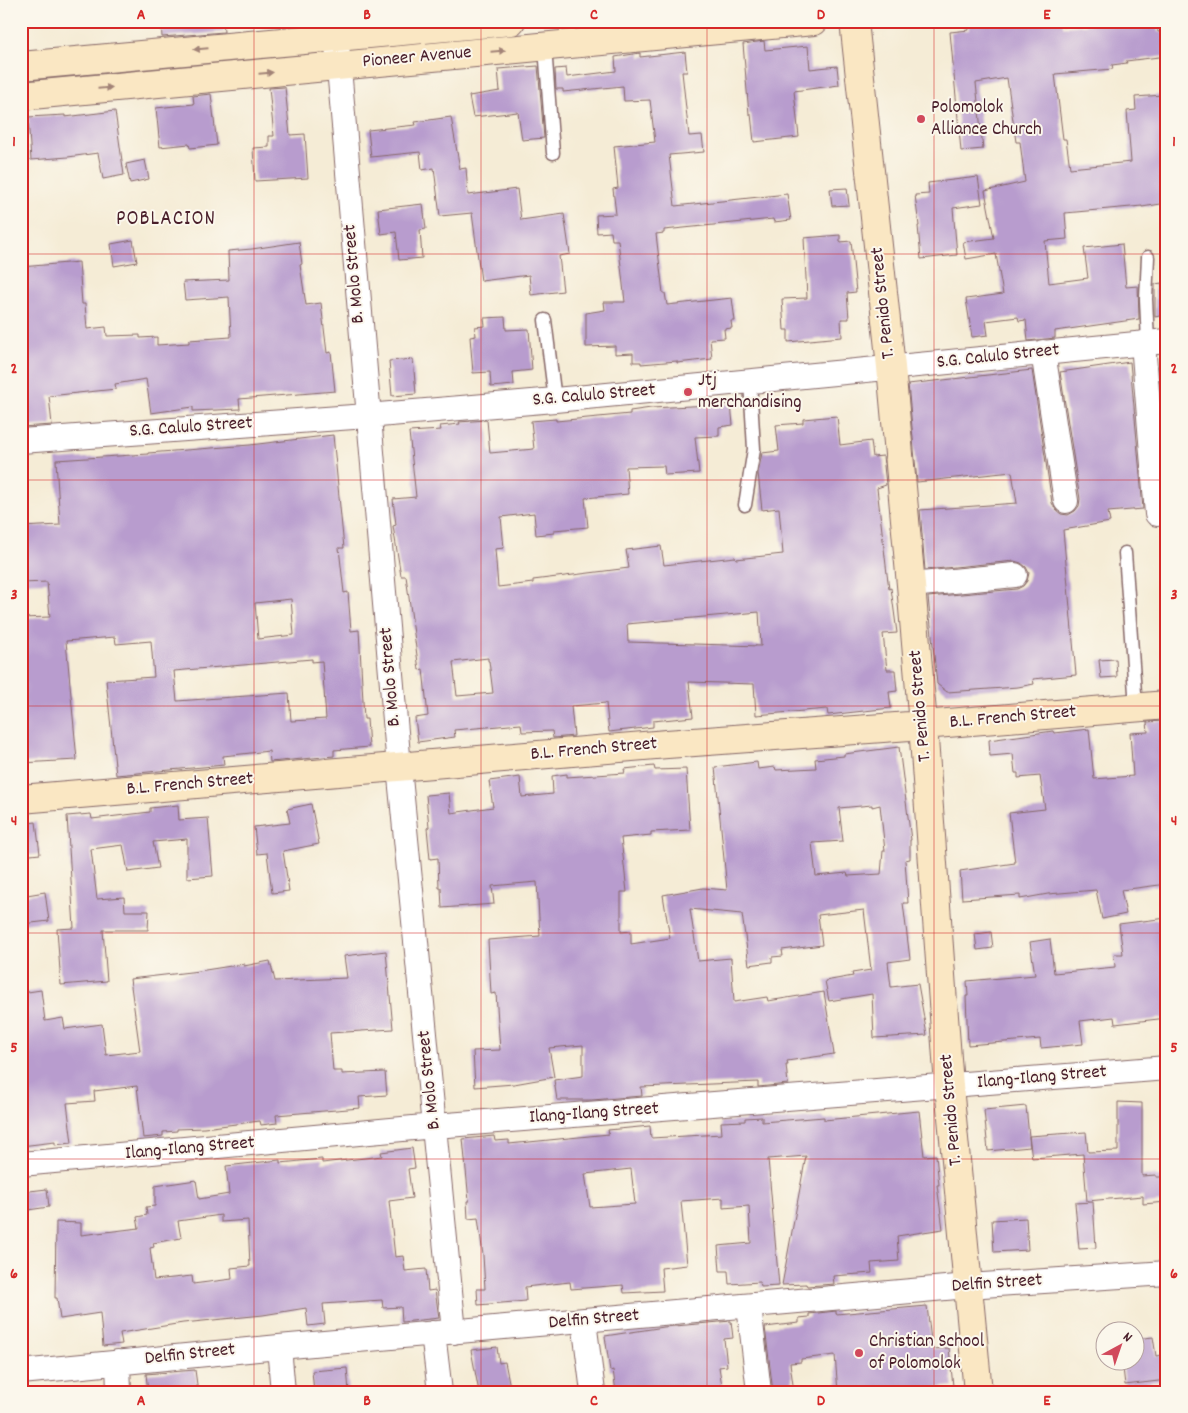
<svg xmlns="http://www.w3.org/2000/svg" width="1188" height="1413" viewBox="0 0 1188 1413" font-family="Dekko,sans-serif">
	<rect width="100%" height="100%" fill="#fbf7ec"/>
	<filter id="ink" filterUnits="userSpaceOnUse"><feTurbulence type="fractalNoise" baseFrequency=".02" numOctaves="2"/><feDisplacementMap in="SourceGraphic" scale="10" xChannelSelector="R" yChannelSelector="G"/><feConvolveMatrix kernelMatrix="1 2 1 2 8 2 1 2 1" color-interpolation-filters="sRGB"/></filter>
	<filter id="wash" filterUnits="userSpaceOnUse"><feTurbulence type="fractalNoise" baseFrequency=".0096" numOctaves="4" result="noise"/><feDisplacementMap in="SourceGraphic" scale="20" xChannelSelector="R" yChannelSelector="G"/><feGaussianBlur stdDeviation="1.12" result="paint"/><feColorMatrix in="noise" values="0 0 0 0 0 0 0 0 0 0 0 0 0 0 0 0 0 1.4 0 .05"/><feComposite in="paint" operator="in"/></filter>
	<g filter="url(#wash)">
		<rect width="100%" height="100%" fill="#f5ecd6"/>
		<g id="blocks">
			<path fill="#b89cce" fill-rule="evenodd" d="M 161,21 L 223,21 L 224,32 L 162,37 Z
				M 980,21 L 1063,21 L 1063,27 L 1110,22 L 1110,24 L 1152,21 L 1153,25 L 1157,24 L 1158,32 L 1167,31 L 1167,56 L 1126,61 L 1127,63 L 1112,65 L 1113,69 L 1055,74 L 1063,139 L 1066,139 L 1070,168 L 1131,162 L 1127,111 L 1136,110 L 1135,97 L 1163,95 L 1167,155 L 1162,155 L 1167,203 L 1142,207 L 1142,206 L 1065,213 L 1067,239 L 1045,241 L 1049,283 L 1088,278 L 1084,248 L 1122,244 L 1126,287 L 1138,286 L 1139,319 L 1055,331 L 1055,338 L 1028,341 L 1026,320 L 1019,321 L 1018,317 L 986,321 L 988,335 L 972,337 L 966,299 L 1003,294 L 996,254 L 966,259 L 963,242 L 994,238 L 985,191 L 1025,182 L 1020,142 L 1016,142 L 1007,78 L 976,83 L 983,149 L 961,151 L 950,32 L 969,30 L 968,22 Z
				M 764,41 L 765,50 L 808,46 L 810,69 L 837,66 L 839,85 L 794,91 L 799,137 L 754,142 L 751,114 L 749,114 L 743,44 Z
				M 685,52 L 687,72 L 682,72 L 689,136 L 702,135 L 704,152 L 669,155 L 675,206 L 787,194 L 791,220 L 774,222 L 773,219 L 664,230 L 664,233 L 656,234 L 663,293 L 665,293 L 667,305 L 732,298 L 735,321 L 731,321 L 732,328 L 724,329 L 725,338 L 710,339 L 712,359 L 677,363 L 677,361 L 641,364 L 641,362 L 633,362 L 633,353 L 615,354 L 615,346 L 586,347 L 586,313 L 605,310 L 604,302 L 625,302 L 618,240 L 612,240 L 611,232 L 597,233 L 596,215 L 616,214 L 613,189 L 618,188 L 614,146 L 655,142 L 650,100 L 624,101 L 623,86 L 563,92 L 563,89 L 556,89 L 555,69 L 566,68 L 567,77 L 616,71 L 615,57 L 640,53 L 640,57 Z
				M 538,66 L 544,138 L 522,140 L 518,112 L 473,117 L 469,96 L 500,91 L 498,69 Z
				M 285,87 L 290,135 L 305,134 L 308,178 L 255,181 L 253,148 L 269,147 L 269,136 L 274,136 L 269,88 Z
				M 211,94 L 217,145 L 190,148 L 189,144 L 160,147 L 156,108 L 194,104 L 193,96 Z
				M 115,111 L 124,175 L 103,179 L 98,153 L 68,157 L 31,160 L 28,117 L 65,115 L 65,117 Z
				M 451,117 L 460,169 L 466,168 L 468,195 L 517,189 L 521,220 L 564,214 L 570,254 L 559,256 L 563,291 L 531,295 L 529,275 L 481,281 L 472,213 L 440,216 L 434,168 L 422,170 L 420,152 L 371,157 L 368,130 L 416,125 L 415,122 Z
				M 145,160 L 149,179 L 130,183 L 126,164 Z
				M 978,177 L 982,204 L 953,208 L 957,255 L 921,259 L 918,226 L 919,226 L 915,195 L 929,194 L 928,183 Z
				M 847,188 L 849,205 L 832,206 L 830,189 Z
				M 423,204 L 426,229 L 420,230 L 422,258 L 399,260 L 396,232 L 381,234 L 378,209 Z
				M 840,235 L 840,242 L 851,241 L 856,292 L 847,293 L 849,319 L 841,319 L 842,337 L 788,342 L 788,330 L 784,330 L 782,299 L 807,298 L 804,238 Z
				M 133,240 L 137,262 L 114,266 L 111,244 Z
				M 299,242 L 302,264 L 300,265 L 306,305 L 321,303 L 327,353 L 331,352 L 335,391 L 239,399 L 240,409 L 193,411 L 193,407 L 151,413 L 146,379 L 115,384 L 116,389 L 49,396 L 52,425 L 21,427 L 21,406 L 25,405 L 21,362 L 21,267 L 79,262 L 82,304 L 85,304 L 87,329 L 106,327 L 107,336 L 140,335 L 140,338 L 157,337 L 157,345 L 189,343 L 189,340 L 231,337 L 229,297 L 185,300 L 183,282 L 229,280 L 228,251 L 252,249 Z
				M 1162,283 L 1164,315 L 1155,317 L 1155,284 Z
				M 505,317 L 506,330 L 529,329 L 532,370 L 513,372 L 514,385 L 491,387 L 490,372 L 473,373 L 470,337 L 476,336 L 475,327 L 485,326 L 484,318 Z
				M 413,359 L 416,394 L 392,396 L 389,361 Z
				M 1130,362 L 1143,509 L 1108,512 L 1110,522 L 1063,530 L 1076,675 L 1033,679 L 1034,684 L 1018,687 L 947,692 L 937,684 L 928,597 L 1017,589 L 1023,586 L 1027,581 L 1029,573 L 1026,567 L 1021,563 L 1014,561 L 925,570 L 920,510 L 1017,503 L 1012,472 L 917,482 L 908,384 L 1032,370 L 1052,503 L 1056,510 L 1061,514 L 1068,515 L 1075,511 L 1079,506 L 1080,499 L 1060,372 Z
				M 1167,364 L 1167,455 L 1166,455 L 1159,365 Z
				M 731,404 L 733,425 L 719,427 L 719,436 L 695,437 L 699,473 L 665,475 L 664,466 L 626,467 L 628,494 L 585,498 L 588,527 L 554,530 L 554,533 L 536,535 L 534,513 L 501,517 L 504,548 L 495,549 L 498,587 L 533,583 L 533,580 L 629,568 L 626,550 L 661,546 L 664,565 L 735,557 L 736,559 L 783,554 L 779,508 L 762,510 L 758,473 L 762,453 L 779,451 L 776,425 L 803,423 L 803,419 L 837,416 L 840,445 L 871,441 L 873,457 L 883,456 L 886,485 L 877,488 L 887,574 L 889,589 L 891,588 L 897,633 L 883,634 L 887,670 L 895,670 L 897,691 L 889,692 L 891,708 L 828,715 L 827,709 L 756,715 L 754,684 L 689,682 L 693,717 L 653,721 L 653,727 L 609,732 L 606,703 L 571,706 L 574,736 L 553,738 L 552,731 L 522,732 L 521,724 L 454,730 L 455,737 L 418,742 L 415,718 L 428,716 L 423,669 L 419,670 L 406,576 L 401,576 L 393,526 L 396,525 L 393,499 L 416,497 L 409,432 L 441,430 L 440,426 L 460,424 L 459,422 L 487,420 L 490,453 L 534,449 L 531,421 L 556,419 L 556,421 L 630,414 L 630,411 L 651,408 ZM 759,612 L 761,646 L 628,642 L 627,624 ZM 488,658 L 488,661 L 489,661 L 493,693 L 457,696 L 453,662 Z
				M 333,435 L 344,548 L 339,548 L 344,593 L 348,592 L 351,631 L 359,630 L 364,719 L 367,719 L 369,747 L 334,750 L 334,756 L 270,762 L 269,751 L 223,756 L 224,765 L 116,775 L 106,680 L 154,677 L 151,641 L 116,644 L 115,637 L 66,641 L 77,760 L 21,763 L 21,618 L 50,617 L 47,582 L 21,583 L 21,527 L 60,525 L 56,460 L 148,454 L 148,453 L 250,445 ZM 291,599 L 294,635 L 258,639 L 255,603 ZM 312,659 L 312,662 L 322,661 L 326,719 L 291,721 L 289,693 L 177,701 L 174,671 Z
				M 1116,659 L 1117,677 L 1101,678 L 1099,660 Z
				M 1164,721 L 1167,762 L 1167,884 L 1121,890 L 1126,914 L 1102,919 L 1096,890 L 1048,894 L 1020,899 L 1020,895 L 962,899 L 960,871 L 1015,863 L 1009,813 L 1045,809 L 1040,776 L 1018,778 L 1018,773 L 1015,773 L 1013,754 L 990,756 L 989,740 L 1053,731 L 1054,733 L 1089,729 L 1094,779 L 1133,776 L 1130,733 L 1148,732 L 1147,722 Z
				M 899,747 L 911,840 L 910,840 L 910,859 L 905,860 L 908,903 L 903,903 L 910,959 L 888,962 L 891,987 L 918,984 L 927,1035 L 874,1038 L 872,994 L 829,1001 L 825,981 L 853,976 L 852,973 L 871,970 L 864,910 L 818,915 L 822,945 L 782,950 L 783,956 L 772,957 L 772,962 L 749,965 L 742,914 L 690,909 L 698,961 L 731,958 L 734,1002 L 767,997 L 768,1001 L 824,992 L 834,1054 L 787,1061 L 788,1065 L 786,1065 L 788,1084 L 758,1087 L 758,1082 L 641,1087 L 642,1096 L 592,1100 L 557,1100 L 554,1080 L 583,1076 L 583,1045 L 549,1048 L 554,1077 L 514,1084 L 475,1087 L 473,1051 L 500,1050 L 496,993 L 491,994 L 488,940 L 540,936 L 537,882 L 492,886 L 494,904 L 442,908 L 441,888 L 439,888 L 438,858 L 430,859 L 427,828 L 429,827 L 426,795 L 449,793 L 451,813 L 493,807 L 489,781 L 520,777 L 522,797 L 553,794 L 552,776 L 567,774 L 567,777 L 625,773 L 624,769 L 654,766 L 655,770 L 686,769 L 690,830 L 651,832 L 651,835 L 621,838 L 627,892 L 621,892 L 621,932 L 631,931 L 631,944 L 670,938 L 663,895 L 703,888 L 727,890 L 715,767 L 757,762 L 758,769 L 775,767 L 776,770 L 816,768 L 815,759 L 844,756 L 844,754 ZM 872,805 L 872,807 L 880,805 L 885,851 L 883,851 L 881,874 L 848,876 L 847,873 L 816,876 L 812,843 L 843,841 L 839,808 Z
				M 311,804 L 319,844 L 283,851 L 289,891 L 272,893 L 267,853 L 257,854 L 254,827 L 290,823 L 287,809 Z
				M 178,805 L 179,820 L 208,818 L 213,876 L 187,878 L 187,839 L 153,842 L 158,868 L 128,872 L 123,845 L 91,849 L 97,899 L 124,897 L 125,911 L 149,911 L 148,930 L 103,930 L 107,981 L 61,985 L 57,929 L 74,928 L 67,816 L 91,814 L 92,819 L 150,812 L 150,808 Z
				M 36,822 L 40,854 L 21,856 L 21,824 Z
				M 45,892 L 49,921 L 23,924 L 21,896 Z
				M 1167,918 L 1167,1018 L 1115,1024 L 1114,1017 L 1080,1021 L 1083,1044 L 1041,1048 L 1040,1039 L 968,1045 L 966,996 L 968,996 L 967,981 L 1035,975 L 1030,942 L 1050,939 L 1054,973 L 1115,967 L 1114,954 L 1123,954 L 1119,924 Z
				M 991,932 L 993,948 L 977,950 L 975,934 Z
				M 386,951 L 393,1029 L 330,1033 L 333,1071 L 342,1071 L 342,1074 L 385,1072 L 387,1095 L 359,1097 L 360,1108 L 276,1115 L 277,1123 L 261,1125 L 260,1121 L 204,1128 L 177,1129 L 177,1131 L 163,1132 L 163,1136 L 143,1138 L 137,1086 L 94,1091 L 95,1101 L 67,1103 L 72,1143 L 55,1145 L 55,1142 L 21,1146 L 21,993 L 41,990 L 45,1021 L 63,1018 L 65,1029 L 102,1024 L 106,1055 L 140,1051 L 130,979 L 199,971 L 244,964 L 244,966 L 270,961 L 275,981 L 347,978 L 344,956 Z
				M 1118,1102 L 1142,1103 L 1142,1176 L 1156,1175 L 1156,1177 L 1167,1177 L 1167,1202 L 1143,1204 L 1143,1196 L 1087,1201 L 1083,1154 L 1032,1158 L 1029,1136 L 1086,1132 L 1088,1152 L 1118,1151 Z
				M 1026,1106 L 1030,1147 L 988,1151 L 984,1110 Z
				M 919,1111 L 924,1156 L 936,1155 L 939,1185 L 937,1185 L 943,1229 L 897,1236 L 899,1261 L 871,1263 L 872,1273 L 833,1276 L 834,1284 L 807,1286 L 806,1284 L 782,1285 L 806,1156 L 768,1159 L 779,1286 L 761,1287 L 760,1282 L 729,1284 L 728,1271 L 720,1271 L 718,1246 L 751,1243 L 749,1206 L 723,1208 L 723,1198 L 681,1201 L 687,1265 L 661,1268 L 663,1291 L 624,1293 L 623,1285 L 571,1289 L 570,1282 L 525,1287 L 526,1301 L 478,1305 L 477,1289 L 485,1289 L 483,1255 L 478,1218 L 468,1219 L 467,1201 L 469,1201 L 463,1139 L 494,1136 L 495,1141 L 509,1140 L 509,1144 L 609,1134 L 608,1130 L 650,1126 L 651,1138 L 722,1134 L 721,1122 L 745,1121 L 745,1118 L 762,1117 L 762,1122 L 824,1117 L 824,1120 ZM 631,1169 L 635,1204 L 590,1207 L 585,1174 Z
				M 412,1148 L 415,1168 L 408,1169 L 412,1198 L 389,1201 L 395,1257 L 403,1256 L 405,1271 L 426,1269 L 428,1291 L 435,1290 L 439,1318 L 402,1322 L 401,1307 L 383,1308 L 382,1300 L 323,1304 L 325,1324 L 308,1326 L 306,1308 L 263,1315 L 183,1323 L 120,1333 L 122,1344 L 103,1346 L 100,1313 L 60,1319 L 57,1298 L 55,1298 L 56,1222 L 81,1223 L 81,1235 L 139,1228 L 137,1217 L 147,1215 L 146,1207 L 155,1206 L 155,1186 L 196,1180 L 199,1199 L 229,1194 L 226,1166 L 280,1160 L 280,1163 L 322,1159 L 322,1163 L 382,1156 L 381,1152 ZM 221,1215 L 221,1222 L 248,1220 L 250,1266 L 231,1268 L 232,1279 L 193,1284 L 192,1276 L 154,1280 L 150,1248 L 154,1247 L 153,1243 L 181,1238 L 178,1221 Z
				M 47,1189 L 49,1207 L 21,1211 L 21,1192 Z
				M 1093,1202 L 1096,1248 L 1079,1249 L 1075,1203 Z
				M 1026,1218 L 1028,1250 L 994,1252 L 992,1220 Z
				M 927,1306 L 932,1349 L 949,1348 L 953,1386 L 918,1390 L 918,1392 L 838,1392 L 835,1355 L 801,1359 L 801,1362 L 790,1363 L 794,1392 L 773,1392 L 765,1327 L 799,1323 L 799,1318 L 809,1317 L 809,1314 L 836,1311 L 836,1314 Z
				M 731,1321 L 733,1338 L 724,1339 L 727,1366 L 719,1367 L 723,1392 L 616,1392 L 613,1370 L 610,1371 L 605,1336 L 664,1327 Z
				M 1153,1337 L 1156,1356 L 1167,1354 L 1167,1380 L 1125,1385 L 1122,1360 L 1136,1360 L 1136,1339 Z
				M 497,1347 L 499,1363 L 505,1362 L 511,1392 L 479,1392 L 471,1350 Z
				M 347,1368 L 349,1392 L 314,1392 L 312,1371 Z
				M 195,1370 L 198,1392 L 148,1392 L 146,1374 Z"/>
		</g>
	</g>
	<g filter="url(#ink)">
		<use href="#blocks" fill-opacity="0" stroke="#866767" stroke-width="1"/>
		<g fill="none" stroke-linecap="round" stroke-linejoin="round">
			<defs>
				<path id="lane" d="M 545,47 L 553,153
					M 545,320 L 555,400
					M 1148,342 L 1146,299 L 1148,257
					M 745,505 L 754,449 L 750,381
					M 1125,553 L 1136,707"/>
				<path id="street" d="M 335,21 L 399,767 L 454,1332
					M 591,21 L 593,42
					M 1143,343 L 1157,514
					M 1043,352 L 1066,501
					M 21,441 L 367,416 L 555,400 L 1167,341
					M 911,585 L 1015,575
					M 21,1164 L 435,1126 L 1167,1068
					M 749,1306 L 759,1392
					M 584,1321 L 593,1392
					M 433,1333 L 440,1392
					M 279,1347 L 283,1392
					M 118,1362 L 119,1392
					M 21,1372 L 279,1347 L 968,1286 L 1167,1273"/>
				<path id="secondary" d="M 854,21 L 891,367 L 911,585 L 923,725 L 949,1086 L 978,1392
					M 21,66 L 511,21
					M 21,96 L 814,21
					M 21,799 L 667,744 L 923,725 L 1167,705"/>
			</defs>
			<use href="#lane" stroke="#866767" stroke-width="15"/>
			<use href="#street" stroke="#866767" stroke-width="26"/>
			<use href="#secondary" stroke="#866767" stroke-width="30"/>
			<use href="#lane" stroke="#fff" stroke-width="12"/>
			<use href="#street" stroke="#fff" stroke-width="24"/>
			<use href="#secondary" stroke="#fae7c3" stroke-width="28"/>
		</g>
		<defs><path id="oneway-solid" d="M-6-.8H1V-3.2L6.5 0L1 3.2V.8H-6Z" transform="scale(1.25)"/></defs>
		<g fill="#a28377">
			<use href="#oneway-solid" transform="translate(201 49) rotate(175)"/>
			<use href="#oneway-solid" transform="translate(498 51) rotate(-5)"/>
			<use href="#oneway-solid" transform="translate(266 73) rotate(-5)"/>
			<use href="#oneway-solid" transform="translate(105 88) rotate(-5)"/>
		</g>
	</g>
	<path fill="none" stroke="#d62828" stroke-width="1" stroke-opacity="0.55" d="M 254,21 L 254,1392M 481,21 L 481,1392M 707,21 L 707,1392M 934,21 L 934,1392M 21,254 L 1167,254M 21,480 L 1167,480M 21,706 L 1167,706M 21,933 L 1167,933M 21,1159 L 1167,1159"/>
	<g fill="#d1495b" stroke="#fbf7ec" stroke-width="2">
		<circle cx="921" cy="119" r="5"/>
		<circle cx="688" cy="392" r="5"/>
		<circle cx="859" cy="1353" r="5"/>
	</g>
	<g text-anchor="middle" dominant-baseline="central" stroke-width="4" stroke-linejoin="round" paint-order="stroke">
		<g font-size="19" fill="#4a1f2b" stroke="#fbf7ec">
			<text transform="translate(417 58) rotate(-5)">Pioneer Avenue</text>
			<text transform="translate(355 274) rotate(-95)">B. Molo Street</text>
			<text transform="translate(884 303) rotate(-96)">T. Penido Street</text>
			<text transform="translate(998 357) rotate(-6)">S.G. Calulo Street</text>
			<text transform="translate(594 396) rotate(-5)">S.G. Calulo Street</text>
			<text transform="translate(191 428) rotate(-4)">S.G. Calulo Street</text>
			<text transform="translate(391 677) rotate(-95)">B. Molo Street</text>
			<text transform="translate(921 706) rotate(-95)">T. Penido Street</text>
			<text transform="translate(1013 718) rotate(-5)">B.L. French Street</text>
			<text transform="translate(594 750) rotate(-5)">B.L. French Street</text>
			<text transform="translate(190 785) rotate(-5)">B.L. French Street</text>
			<text transform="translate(1042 1078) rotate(-5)">Ilang-Ilang Street</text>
			<text transform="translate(430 1080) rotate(-96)">B. Molo Street</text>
			<text transform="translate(952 1110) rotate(-95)">T. Penido Street</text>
			<text transform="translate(594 1114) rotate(-4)">Ilang-Ilang Street</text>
			<text transform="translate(190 1149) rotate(-5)">Ilang-Ilang Street</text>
			<text transform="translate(997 1284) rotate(-4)">Delfin Street</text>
			<text transform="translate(594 1320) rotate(-5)">Delfin Street</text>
			<text transform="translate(190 1355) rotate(-6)">Delfin Street</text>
		</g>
		<g font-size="19" fill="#4a1f2b" stroke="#fbf7ec" text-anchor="start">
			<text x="931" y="108">Polomolok<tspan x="931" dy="22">Alliance Church</tspan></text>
			<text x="698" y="381">Jtj<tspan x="698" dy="22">merchandising</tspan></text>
			<text x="869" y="1342">Christian School<tspan x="869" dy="22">of Polomolok</tspan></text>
		</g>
		<g font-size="21" letter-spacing="1" fill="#4a1f2b" stroke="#fbf7ec">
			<text x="166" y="220">POBLACION</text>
		</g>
	</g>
	<rect width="1188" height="1413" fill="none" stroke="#fbf7ec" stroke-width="55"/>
	<g transform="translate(1120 1346) rotate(40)"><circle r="24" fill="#fbf7ec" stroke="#b4a19f"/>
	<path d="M0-4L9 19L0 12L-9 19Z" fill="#d1495b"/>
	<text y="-8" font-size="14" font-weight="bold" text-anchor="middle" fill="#4a1f2b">N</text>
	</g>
	<rect x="28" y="28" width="1132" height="1358" fill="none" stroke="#d62828" stroke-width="2"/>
	<g font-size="16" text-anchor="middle" font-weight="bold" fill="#d62828">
		<text x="141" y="19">A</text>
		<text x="367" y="19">B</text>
		<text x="594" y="19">C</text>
		<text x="821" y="19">D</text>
		<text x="1047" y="19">E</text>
		<text x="14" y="146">1</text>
		<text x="1174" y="146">1</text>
		<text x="14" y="373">2</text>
		<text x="1174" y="373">2</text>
		<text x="14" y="599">3</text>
		<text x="1174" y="599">3</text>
		<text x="14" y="825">4</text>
		<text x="1174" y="825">4</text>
		<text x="14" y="1052">5</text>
		<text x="1174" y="1052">5</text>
		<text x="14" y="1278">6</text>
		<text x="1174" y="1278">6</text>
		<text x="141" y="1405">A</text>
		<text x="367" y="1405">B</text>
		<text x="594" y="1405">C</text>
		<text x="821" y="1405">D</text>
		<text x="1047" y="1405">E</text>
	</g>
</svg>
